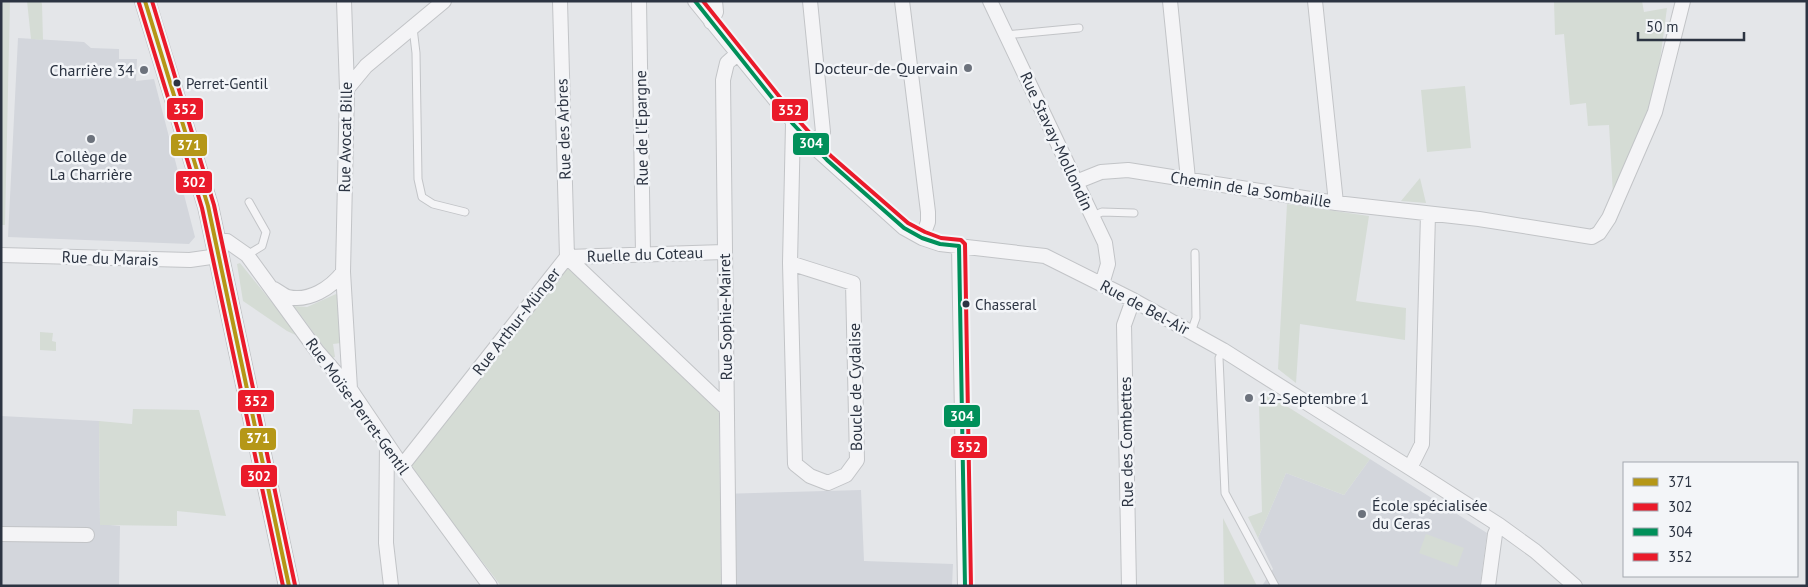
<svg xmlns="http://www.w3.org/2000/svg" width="1808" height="587" viewBox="0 0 1808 587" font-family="'PT Sans',sans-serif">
	<rect width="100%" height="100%" fill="#e4e6e9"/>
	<path fill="#d3d6dc" d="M 18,38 L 84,42 L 91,48 L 119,49 L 119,59 L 137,59 L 136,81 L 154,79 L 195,237 L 189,244 L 8,237 Z
		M 1,416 L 99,421 L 100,524 L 120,526 L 119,586 L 1,586 Z
		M 1370,459 L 1487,533 L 1480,586 L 1262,586 L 1273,569 L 1258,538 L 1286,473 L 1344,495 Z
		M 861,490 L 864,561 L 953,564 L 952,586 L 721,586 L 719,494 Z"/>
	<path fill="#d5dcd5" d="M 1,1 L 10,1 L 5,225 L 1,225 Z
		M 27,1 L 41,1 L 42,4 L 43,40 L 31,39 Z
		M 1554,1 L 1642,1 L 1644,12 L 1667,8 L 1655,98 L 1613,194 L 1609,125 L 1588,126 L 1586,103 L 1570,105 L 1564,34 L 1555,35 Z
		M 1465,86 L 1471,148 L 1427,152 L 1421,90 Z
		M 1420,178 L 1426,203 L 1401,201 Z
		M 1287,204 L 1369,216 L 1356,301 L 1406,308 L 1405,340 L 1300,324 L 1296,383 L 1278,369 Z
		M 240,263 L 300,337 L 287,331 L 243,301 L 237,264 Z
		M 568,265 L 719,408 L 721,586 L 501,586 L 409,466 Z
		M 336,294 L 340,298 L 341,343 L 333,344 L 335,357 L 332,358 L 294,306 L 307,307 Z
		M 40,332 L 53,333 L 52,341 L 56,342 L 56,351 L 40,350 Z
		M 1266,393 L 1370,459 L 1344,495 L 1286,473 L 1258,538 L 1248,517 L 1262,512 L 1259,404 L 1266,403 Z
		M 133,409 L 199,410 L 226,516 L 177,511 L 177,526 L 100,525 L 99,421 L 132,424 Z
		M 1223,518 L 1257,586 L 1224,586 Z
		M 1426,534 L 1464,548 L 1457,567 L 1419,553 Z"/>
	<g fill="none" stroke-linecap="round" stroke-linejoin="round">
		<defs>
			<path id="lane" d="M 413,28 L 416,53 L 418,179 L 422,197 L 433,204 L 465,212
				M 1006,35 L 1079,28
				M 1093,216 L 1102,212 L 1134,213
				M 247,255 L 262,246 L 266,232 L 249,202
				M 1191,332 L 1196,318 L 1195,253
				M 1223,350 L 1219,358 L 1225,493 L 1275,586"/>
			<path id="street" d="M 344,1 L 347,89 L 343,272 L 350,389
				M 560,1 L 567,257 L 724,252
				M 639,1 L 643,254
				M 695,1 L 813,146 L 904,228 L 922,238 L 940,244 L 1045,256 L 1133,300 L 1223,350 L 1410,468 L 1499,525 L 1535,551 L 1575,586
				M 810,1 L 823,132 L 813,146
				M 902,1 L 928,212 L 928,222 L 922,238
				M 990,1 L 1105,243 L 1108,264 L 1102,284
				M 1170,1 L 1188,179
				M 1315,1 L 1336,203
				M 711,22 L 716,12 L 715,1
				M 347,89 L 366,66 L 444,1
				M 1076,182 L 1101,172 L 1128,170 L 1336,203 L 1479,219 L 1592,237 L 1599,233 L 1609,218 L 1655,112 L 1683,1
				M 216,241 L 227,241 L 247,255 L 317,351 L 350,389 L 402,466 L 490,586
				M 959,246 L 965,586
				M 1,255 L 190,260 L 218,256
				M 790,263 L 853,283 L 857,460 L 846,475 L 828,483 L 810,476 L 795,464 L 790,263 L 793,124
				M 274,289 C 278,291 284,296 288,297 C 309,302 331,288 343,272
				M 387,444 L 386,543 L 391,586
				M 402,466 L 567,257 L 727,409
				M 1410,468 L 1422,444 L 1428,214
				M 1,534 L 87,535
				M 729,586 L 723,80 L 727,63 L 737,54
				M 1129,586 L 1124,325 L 1133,300
				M 1488,586 L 1495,534 L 1499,525"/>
			<path id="secondary" d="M 145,1 L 208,206 L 289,586"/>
		</defs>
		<use href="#lane" stroke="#c2c4c7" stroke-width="9"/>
		<use href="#street" stroke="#c2c4c7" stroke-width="16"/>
		<use href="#secondary" stroke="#c2c4c7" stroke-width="22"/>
		<use href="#lane" stroke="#f4f4f6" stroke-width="7"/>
		<use href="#street" stroke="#f4f4f6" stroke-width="14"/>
		<use href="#secondary" stroke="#f7f7f8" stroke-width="20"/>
		<defs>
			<path id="bus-1" d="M 145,1 L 208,206 L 289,586"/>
			<path id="bus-2" d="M 139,3 L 202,208 L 283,586"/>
			<path id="bus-3" d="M 695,1 L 793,124 L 827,160 L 904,228 L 922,238 L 940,244 L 959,246
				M 959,246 L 965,586"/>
			<path id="bus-4" d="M 152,1 L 214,205 L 295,585
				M 703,1 L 798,120 L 831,156 L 908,223 L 925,232 L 941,238 L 961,240 L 965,244 L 971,586"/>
		</defs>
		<use href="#bus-1" stroke="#f3f5f8" stroke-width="8"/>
		<use href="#bus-2" stroke="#f3f5f8" stroke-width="8"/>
		<use href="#bus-3" stroke="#f3f5f8" stroke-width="8"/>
		<use href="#bus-4" stroke="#f3f5f8" stroke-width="8"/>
		<use href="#bus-1" stroke="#b59717" stroke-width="4"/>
		<use href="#bus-2" stroke="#ea1a2a" stroke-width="4"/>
		<use href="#bus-3" stroke="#00905a" stroke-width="4"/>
		<use href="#bus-4" stroke="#ea1a2a" stroke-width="4"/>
	</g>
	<g fill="#6c727c" stroke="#f3f5f8" stroke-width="2">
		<circle cx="968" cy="68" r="5"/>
		<circle cx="144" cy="70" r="5"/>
		<circle cx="91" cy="139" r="5"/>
		<circle cx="1249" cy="398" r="5"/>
		<circle cx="1362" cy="514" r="5"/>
	</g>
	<g fill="#2c3442" stroke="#f3f5f8" stroke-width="2">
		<circle cx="177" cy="83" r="4.5"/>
		<circle cx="966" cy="304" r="4.5"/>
	</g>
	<g text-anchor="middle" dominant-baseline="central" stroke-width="5" stroke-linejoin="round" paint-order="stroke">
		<g font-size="15" fill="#2c3442" stroke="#f3f5f8" text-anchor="start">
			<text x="186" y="83">Perret-Gentil</text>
			<text x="975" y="304">Chasseral</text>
		</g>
		<g font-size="16" fill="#2c3442" stroke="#f3f5f8" text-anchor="end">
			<text x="958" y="68">Docteur-de-Quervain</text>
			<text x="134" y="70">Charrière 34</text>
			<text x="91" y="156" text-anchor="middle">Collège de<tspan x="91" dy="18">La Charrière</tspan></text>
			<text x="1259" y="398" text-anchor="start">12-Septembre 1</text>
			<text x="1372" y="505" text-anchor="start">École spécialisée<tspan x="1372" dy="18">du Ceras</tspan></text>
		</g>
		<g font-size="16" fill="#2c3442" stroke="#f3f5f8">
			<text transform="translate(641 128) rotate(-91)">Rue de l'Epargne</text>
			<text transform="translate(563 129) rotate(-92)">Rue des Arbres</text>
			<text transform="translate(345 137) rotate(-89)">Rue Avocat Bille</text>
			<text transform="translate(1057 141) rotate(65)">Rue Stavay-Mollondin</text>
			<text transform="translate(1251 189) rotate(9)">Chemin de la Sombaille</text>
			<text transform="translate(645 254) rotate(-2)">Ruelle du Coteau</text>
			<text transform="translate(110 258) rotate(2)">Rue du Marais</text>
			<text transform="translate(1145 307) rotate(28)">Rue de Bel-Air</text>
			<text transform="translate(725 317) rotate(-91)">Rue Sophie-Mairet</text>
			<text transform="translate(516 321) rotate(-52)">Rue Arthur-Münger</text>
			<text transform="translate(855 387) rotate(-91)">Boucle de Cydalise</text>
			<text transform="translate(358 406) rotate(54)">Rue Moïse-Perret-Gentil</text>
			<text transform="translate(1126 442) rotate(-91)">Rue des Combettes</text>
		</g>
	</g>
	<g stroke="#f3f5f8" stroke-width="2">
		<rect x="166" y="97" width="38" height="24" rx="5" fill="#ea1a2a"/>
		<rect x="771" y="98" width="38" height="24" rx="5" fill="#ea1a2a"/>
		<rect x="792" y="132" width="38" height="24" rx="5" fill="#00905a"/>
		<rect x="170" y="133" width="38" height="24" rx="5" fill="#b59717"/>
		<rect x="175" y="170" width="38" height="24" rx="5" fill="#ea1a2a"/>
		<rect x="237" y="389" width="38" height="24" rx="5" fill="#ea1a2a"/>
		<rect x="943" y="404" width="38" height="24" rx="5" fill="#00905a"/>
		<rect x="239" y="427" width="38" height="24" rx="5" fill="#b59717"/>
		<rect x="950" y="435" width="38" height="24" rx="5" fill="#ea1a2a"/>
		<rect x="240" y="464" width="38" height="24" rx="5" fill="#ea1a2a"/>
	</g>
	<g font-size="14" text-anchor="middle" font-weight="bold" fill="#fff">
		<text x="185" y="114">352</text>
		<text x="790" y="115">352</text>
		<text x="811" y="148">304</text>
		<text x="189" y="150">371</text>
		<text x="194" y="187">302</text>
		<text x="256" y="406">352</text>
		<text x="962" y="421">304</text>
		<text x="258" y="443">371</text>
		<text x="969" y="452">352</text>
		<text x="259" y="481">302</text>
	</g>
	<rect width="1808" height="587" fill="none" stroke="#2c3442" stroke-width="5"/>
	<rect x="1623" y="462" width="175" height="115" fill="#f3f5f8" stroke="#a3a8af"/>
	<rect x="1633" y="478" width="25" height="8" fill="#b59717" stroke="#a3a8af"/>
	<text x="1668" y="487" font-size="15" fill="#2c3442">371</text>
	<rect x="1633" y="503" width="25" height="8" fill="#ea1a2a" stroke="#a3a8af"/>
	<text x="1668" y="512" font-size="15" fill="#2c3442">302</text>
	<rect x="1633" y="528" width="25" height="8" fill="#00905a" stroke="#a3a8af"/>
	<text x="1668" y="537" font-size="15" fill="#2c3442">304</text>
	<rect x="1633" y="553" width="25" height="8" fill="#ea1a2a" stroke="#a3a8af"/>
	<text x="1668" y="562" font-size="15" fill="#2c3442">352</text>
	<path d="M1638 32v8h106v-8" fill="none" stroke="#2c3442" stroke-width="2.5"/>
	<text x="1646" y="32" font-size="15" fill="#2c3442" stroke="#f3f5f8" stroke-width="4" paint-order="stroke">50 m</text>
</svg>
